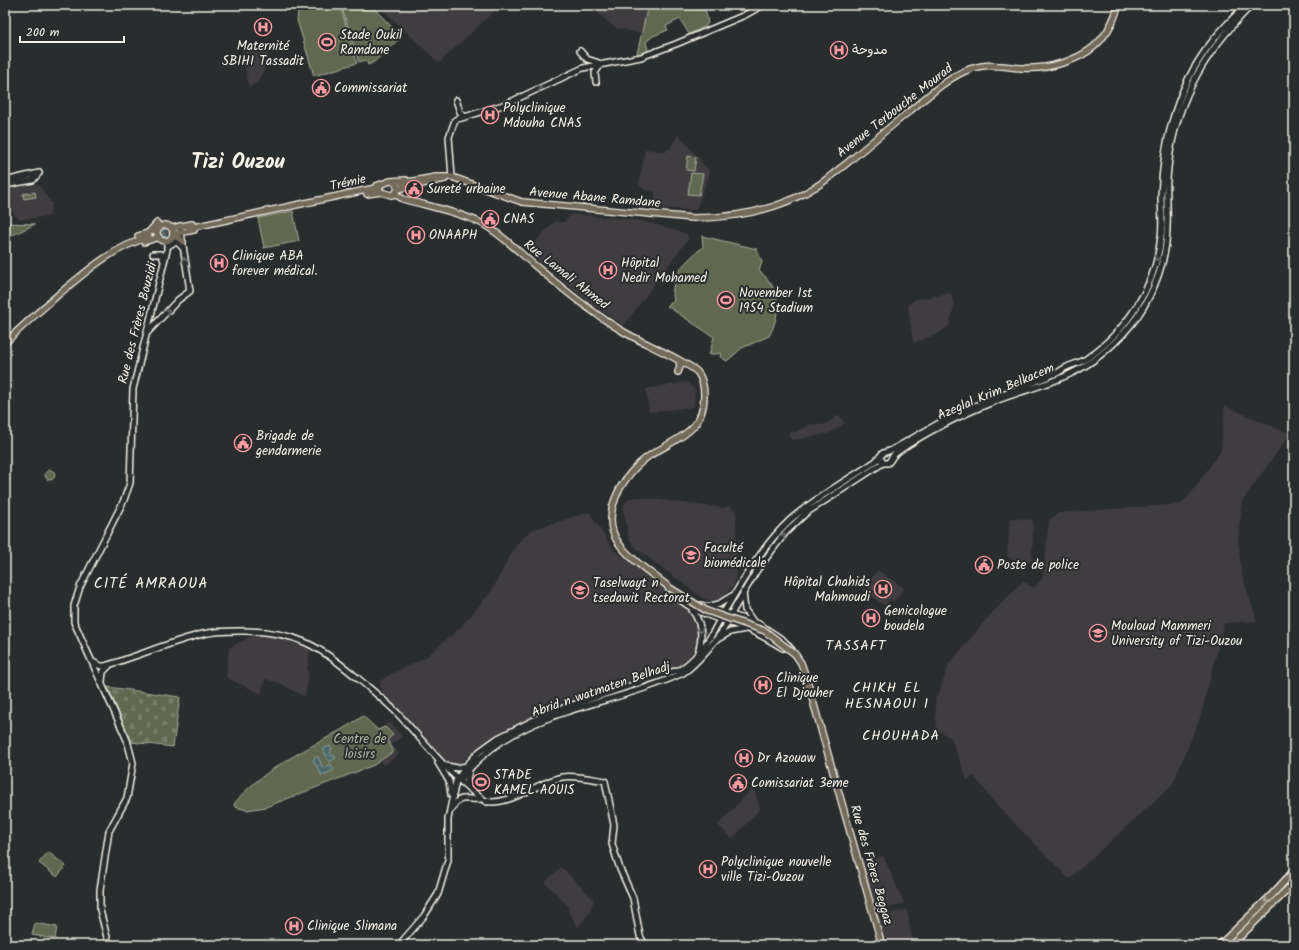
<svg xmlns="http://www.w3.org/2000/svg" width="1299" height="950" viewBox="0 0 1299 950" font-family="Kalam,'Playpen Sans Arabic',sans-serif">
	<defs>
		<pattern id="cemetery-stones" width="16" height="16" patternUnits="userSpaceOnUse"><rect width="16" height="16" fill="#616950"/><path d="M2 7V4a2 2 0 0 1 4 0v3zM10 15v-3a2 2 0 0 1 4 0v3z" fill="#787f69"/></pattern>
		<pattern id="water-waves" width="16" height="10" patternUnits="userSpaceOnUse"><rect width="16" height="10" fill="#4a686b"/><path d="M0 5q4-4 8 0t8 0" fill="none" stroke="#657e80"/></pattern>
	</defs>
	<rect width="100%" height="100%" fill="#2a2d2e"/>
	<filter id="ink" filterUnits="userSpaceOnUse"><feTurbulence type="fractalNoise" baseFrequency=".025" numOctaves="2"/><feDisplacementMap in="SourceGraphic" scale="8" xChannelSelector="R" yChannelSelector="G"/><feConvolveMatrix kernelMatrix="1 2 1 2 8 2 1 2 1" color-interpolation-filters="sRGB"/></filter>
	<g filter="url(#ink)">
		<path fill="#403d40" d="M 378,5 L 507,5 L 494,11 L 439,63 Z
			M 588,5 L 648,5 L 642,33 L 616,28 Z
			M 268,45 L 269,60 L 257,83 L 249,87 L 242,53 Z
			M 678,134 L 710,172 L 696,210 L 654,208 L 655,192 L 643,189 L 639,184 L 645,149 L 666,152 L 667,149 L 670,149 Z
			M 39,185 L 52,204 L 49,216 L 20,220 L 5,204 L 5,189 Z
			M 572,214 L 643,221 L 687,234 L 688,239 L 624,325 L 591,304 L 527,251 L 554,222 L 564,222 Z
			M 951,293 L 954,307 L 949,326 L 936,335 L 913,343 L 908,305 L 914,300 Z
			M 687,382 L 695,390 L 694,407 L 649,412 L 646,389 Z
			M 1225,406 L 1290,434 L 1242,501 L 1238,541 L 1242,575 L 1257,621 L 1224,623 L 1200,718 L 1172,785 L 1069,879 L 993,801 L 974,776 L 967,780 L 951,738 L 937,730 L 935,698 L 939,693 L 949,664 L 991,614 L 1023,581 L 1034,588 L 1043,578 L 1049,520 L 1059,513 L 1181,504 L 1193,491 L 1221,450 Z
			M 839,415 L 845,423 L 830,433 L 793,440 L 788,435 L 790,432 L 796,432 L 811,424 L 825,425 Z
			M 638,497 L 723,508 L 730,506 L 736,512 L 737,561 L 736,575 L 734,585 L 722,598 L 713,601 L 704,599 L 637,549 L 629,539 L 623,510 L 624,504 L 630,498 Z
			M 589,512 L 614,550 L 665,588 L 670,595 L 686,608 L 698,627 L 696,649 L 689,659 L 674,669 L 567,702 L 553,701 L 544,711 L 498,735 L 460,763 L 451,766 L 445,763 L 382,692 L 380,681 L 393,673 L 425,658 L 461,627 L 491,592 L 515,547 L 523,537 L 532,530 Z
			M 1010,518 L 1033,520 L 1032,562 L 1017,562 L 1007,556 Z
			M 877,570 L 904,588 L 894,602 L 890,599 L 885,606 L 863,591 Z
			M 257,633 L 269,635 L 303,646 L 310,650 L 307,671 L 309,671 L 305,697 L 280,683 L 265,679 L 261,694 L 226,677 L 229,648 Z
			M 389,722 L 402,736 L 391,745 L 399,754 L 384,765 L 364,740 Z
			M 753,788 L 760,809 L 732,839 L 718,825 Z
			M 883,856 L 904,903 L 876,912 L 862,862 Z
			M 561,867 L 594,900 L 589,913 L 578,927 L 567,909 L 569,907 L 545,882 Z
			M 907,909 L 912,939 L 909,945 L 886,945 L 878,917 Z"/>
		<path fill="#616950" stroke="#aaad9c" d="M 299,5 L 340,5 L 357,63 L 314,76 L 297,20 Z
			M 341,5 L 371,5 L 401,37 L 374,62 L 368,65 L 366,60 L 359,62 Z
			M 648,5 L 699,5 L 706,12 L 708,23 L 704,27 L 689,34 L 680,19 L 666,26 L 668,30 L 653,36 L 646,42 L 649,54 L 637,54 Z
			M 688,156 L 696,157 L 694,171 L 686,170 Z
			M 691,173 L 703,174 L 699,195 L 688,194 Z
			M 35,192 L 36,197 L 24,199 L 23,194 Z
			M 293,211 L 299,241 L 264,248 L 258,218 Z
			M 5,223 L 35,224 L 5,239 Z
			M 702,236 L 757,249 L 762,262 L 759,271 C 781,288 782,312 769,336 L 742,348 L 727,361 L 720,357 L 721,353 L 709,355 L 714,337 L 667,306 L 674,301 C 668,276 686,261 703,247 Z
			M45 475a5 5 0 1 1 10 0a5 5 0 1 1-10 0Z
			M 363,716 L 378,730 L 385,727 L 393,735 L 387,740 L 394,751 L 374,765 L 266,807 L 247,810 L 235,807 L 234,804 C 266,763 321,745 363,716 Z
			M 48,852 L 66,866 L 57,877 L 39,863 Z
			M 35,923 L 57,927 L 55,939 L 32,935 Z"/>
		<path fill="url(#cemetery-stones)" stroke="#aaad9c" d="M 108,687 L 180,697 L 173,747 L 131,742 Z"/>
		<path fill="url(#water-waves)" stroke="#8e9f9d" d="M161.5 233a4.5 4.5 0 1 1 9 0a4.5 4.5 0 1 1-9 0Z
			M 330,746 L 332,748 L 330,753 L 336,758 L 329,762 L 323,749 Z
			M 315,757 L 318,757 L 323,768 L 331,764 L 334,770 L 322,776 L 313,760 Z"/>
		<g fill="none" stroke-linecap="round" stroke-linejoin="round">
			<path stroke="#484a4a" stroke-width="5.5" stroke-dasharray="5.5 3" stroke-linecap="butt" d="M 380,187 L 400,184
				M 149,237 L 189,228"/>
			<defs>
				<path id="secondary" d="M 580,51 L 587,59 L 599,63
					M 596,82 L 595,73 L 601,64
					M 456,100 L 460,112 L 465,117
					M 452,177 L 449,137 L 455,120 L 506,104 L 583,68 L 641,57 L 676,44 L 745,15 L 763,5
					M 5,181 L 39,173
					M 5,185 L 33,180 L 39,173
					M 167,247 L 176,241 L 182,247
					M 153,254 L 161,254 L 164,261
					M 147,333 L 178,300 L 190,291 L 180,226
					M 880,457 L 883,463 L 888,463 C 891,460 892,456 896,453 C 926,431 963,414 998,400 C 1021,391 1047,385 1070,374 C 1096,362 1120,340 1137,317 C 1155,291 1167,258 1167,227 C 1168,211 1166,195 1167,179 C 1172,107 1201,55 1252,5
					M 668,588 C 688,613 719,618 747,629 C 760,634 771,641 783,648
					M 743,592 L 745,610 L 752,620
					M 701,605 L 759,624 L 783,640 L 792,650
					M 707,607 L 719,604 L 732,596
					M 692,610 C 701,622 703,635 699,649
					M 724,612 C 743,580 763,545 790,520 C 816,497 848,480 876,461 L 883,453 L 892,450 L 957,413 L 1057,373 C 1061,371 1064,368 1067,367 C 1073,364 1080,363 1086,359 C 1128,330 1156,286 1161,236 C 1163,223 1161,209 1161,196 C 1162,171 1165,146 1172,122 C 1180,93 1193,66 1211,43 C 1221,29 1234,18 1245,5
					M 727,621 L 757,570 L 786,532 L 806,513 L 883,463
					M 716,640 L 730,632 L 746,629
					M 93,662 L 101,666 L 105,666 C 138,656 170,642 203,634 C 215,631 227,631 239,631 C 295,630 320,646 361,681 C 374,692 388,703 399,715 C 428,746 452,779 487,802
					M 102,681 L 103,672 L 109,666
					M 438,763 L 449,781 L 451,795
					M 447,766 L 457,768 L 466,766
					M 469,771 L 467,780 L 472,789
					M 462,778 C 515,708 609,708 683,673 C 697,664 722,634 729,620
					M 485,801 C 508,807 539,782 562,777 C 576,775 592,779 605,781 L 614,825 L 612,844 L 620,869 L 633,898 L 640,936 L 645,945
					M 452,809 C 459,793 468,801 481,799
					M 109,945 L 100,910 L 100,890 L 109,831 L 127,798 L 133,763 L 127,740 L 74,622 L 74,606 L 80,587 L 124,500 L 130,483 L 133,389 L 167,250 L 167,241
					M 399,945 L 424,916 L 438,894 L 448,860 L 448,819 L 456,781 L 467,765 L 480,751 L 498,738 L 548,713 L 681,669 C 701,656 713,634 723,613"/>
				<path id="primary" d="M 402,183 L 436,177 L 452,177 L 522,202 L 693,218 C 737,218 780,210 817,186 C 827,180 836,171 846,164 C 866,147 886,130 906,114 C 925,99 943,81 965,71 C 985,62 1000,66 1021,68 C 1048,70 1086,60 1103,37 C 1111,28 1115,16 1119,5
					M 376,186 L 390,181 L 406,180
					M 398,189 L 445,179
					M 367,194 L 381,192 L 391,195 L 395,194 L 398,189 L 395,181
					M 395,194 L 403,199 C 427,206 459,212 481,223 C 500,233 517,250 533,264 C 562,288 592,313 624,332 C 637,340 692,364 698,373 C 702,378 704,388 704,394 C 705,433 674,439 649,456 C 623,474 597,516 620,545 C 633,562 654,575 670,588
					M157 233a8 8 0 1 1 16 0a8 8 0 1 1-16 0Z
					M 172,228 L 192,224
					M 189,228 L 380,187
					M 149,232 L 157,223
					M 173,234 L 194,230
					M 138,236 L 157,230
					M 173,236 L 179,238 L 183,242
					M 144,242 L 159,237
					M 5,343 C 22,326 41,310 59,294 C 88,270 112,248 149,237
					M 678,372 L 680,367 L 679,361
					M 795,654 L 801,663 L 807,680 L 882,945"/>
				<path id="highway" d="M 1220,945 L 1270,897 L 1294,871
					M 1231,945 L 1294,883"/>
			</defs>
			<use href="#secondary" stroke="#f4f1e8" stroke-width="8"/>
			<use href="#primary" stroke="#f4f1e8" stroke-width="8"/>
			<use href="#highway" stroke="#f4f1e8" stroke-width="9"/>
			<use href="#secondary" stroke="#2a2d2e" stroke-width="5"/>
			<use href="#primary" stroke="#736b5a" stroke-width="5.5"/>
			<use href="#highway" stroke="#736b5a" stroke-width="6"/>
			<defs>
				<path id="primary-bridge" d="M 670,588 L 707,611 L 765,631 L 795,654"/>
			</defs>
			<use href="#primary-bridge" stroke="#f4f1e8" stroke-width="8" stroke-linecap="butt"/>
			<use href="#primary-bridge" stroke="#736b5a" stroke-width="5.5"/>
		</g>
		<defs><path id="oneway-chevron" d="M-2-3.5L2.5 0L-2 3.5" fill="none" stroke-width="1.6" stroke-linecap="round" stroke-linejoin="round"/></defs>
		<g stroke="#71726f">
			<use href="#oneway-chevron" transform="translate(539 88) rotate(-25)"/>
			<use href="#oneway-chevron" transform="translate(1157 258) rotate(104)"/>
			<use href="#oneway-chevron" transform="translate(184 260) rotate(-102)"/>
			<use href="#oneway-chevron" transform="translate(167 312) rotate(-47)"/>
			<use href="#oneway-chevron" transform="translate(783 536) rotate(-48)"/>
			<use href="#oneway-chevron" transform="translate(700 630) rotate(82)"/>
		</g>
		<use stroke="#c0bbaf" href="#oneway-chevron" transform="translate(1267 900) rotate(136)"/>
	</g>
	<defs>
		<symbol id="hospital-ring" viewBox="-11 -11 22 22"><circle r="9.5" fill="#2a2d2e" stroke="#ff9aa2" stroke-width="1.5"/><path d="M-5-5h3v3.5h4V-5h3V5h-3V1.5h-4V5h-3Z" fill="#ff9aa2"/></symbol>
		<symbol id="stadium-ring" viewBox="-11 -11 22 22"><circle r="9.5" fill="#2a2d2e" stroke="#ff9aa2" stroke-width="1.5"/><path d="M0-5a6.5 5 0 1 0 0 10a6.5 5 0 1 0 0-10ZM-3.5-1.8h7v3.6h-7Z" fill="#ff9aa2"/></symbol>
		<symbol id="civic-ring" viewBox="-11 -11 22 22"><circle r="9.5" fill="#2a2d2e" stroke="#ff9aa2" stroke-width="1.5"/><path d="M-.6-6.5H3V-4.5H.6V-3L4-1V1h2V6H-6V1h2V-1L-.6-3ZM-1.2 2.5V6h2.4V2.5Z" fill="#ff9aa2"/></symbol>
		<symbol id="university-ring" viewBox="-11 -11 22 22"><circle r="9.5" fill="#2a2d2e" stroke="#ff9aa2" stroke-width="1.5"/><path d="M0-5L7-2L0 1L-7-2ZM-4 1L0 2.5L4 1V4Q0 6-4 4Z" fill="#ff9aa2"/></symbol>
	</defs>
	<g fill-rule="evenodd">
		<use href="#hospital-ring" x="253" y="17" width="20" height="20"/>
		<use href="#stadium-ring" x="317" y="32" width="20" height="20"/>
		<use href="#hospital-ring" x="829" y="40" width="20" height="20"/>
		<use href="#civic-ring" x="311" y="78" width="20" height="20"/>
		<use href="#hospital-ring" x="480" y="105" width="20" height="20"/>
		<use href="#civic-ring" x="404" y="179" width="20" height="20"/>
		<use href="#civic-ring" x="480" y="209" width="20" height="20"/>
		<use href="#hospital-ring" x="406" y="225" width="20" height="20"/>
		<use href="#hospital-ring" x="209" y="253" width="20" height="20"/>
		<use href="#hospital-ring" x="598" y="260" width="20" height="20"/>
		<use href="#stadium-ring" x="716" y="290" width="20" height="20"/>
		<use href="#civic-ring" x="233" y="433" width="20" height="20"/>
		<use href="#university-ring" x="681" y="545" width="20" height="20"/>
		<use href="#civic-ring" x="974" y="555" width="20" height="20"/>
		<use href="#hospital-ring" x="873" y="579" width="20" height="20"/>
		<use href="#university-ring" x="570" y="580" width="20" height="20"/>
		<use href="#hospital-ring" x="861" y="608" width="20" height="20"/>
		<use href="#university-ring" x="1088" y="623" width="20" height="20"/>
		<use href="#hospital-ring" x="753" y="675" width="20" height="20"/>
		<use href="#hospital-ring" x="734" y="748" width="20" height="20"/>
		<use href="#stadium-ring" x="471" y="772" width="20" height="20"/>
		<use href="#civic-ring" x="728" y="773" width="20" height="20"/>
		<use href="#hospital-ring" x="698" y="859" width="20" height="20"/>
		<use href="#hospital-ring" x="284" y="916" width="20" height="20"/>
	</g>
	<g text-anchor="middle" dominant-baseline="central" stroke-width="4" stroke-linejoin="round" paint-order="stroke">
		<g font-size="13" fill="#f4f1e8" stroke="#2a2d2e" text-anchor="start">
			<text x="340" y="35">Stade Oukil<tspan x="340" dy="15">Ramdane</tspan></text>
			<text x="263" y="46" text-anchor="middle">Maternité<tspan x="263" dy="15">SBIHI Tassadit</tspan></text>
			<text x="852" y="50">مدوحة</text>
			<text x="334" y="88">Commissariat</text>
			<text x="503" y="108">Polyclinique<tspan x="503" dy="15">Mdouha CNAS</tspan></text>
			<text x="427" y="189">Sureté urbaine</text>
			<text x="503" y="219">CNAS</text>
			<text x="429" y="235">ONAAPH</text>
			<text x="232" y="256">Clinique ABA<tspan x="232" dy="15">forever médical.</tspan></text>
			<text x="621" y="263">Hôpital<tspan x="621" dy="15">Nedir Mohamed</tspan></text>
			<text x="739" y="293">November 1st<tspan x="739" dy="15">1954 Stadium</tspan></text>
			<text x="256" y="436">Brigade de<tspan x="256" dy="15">gendarmerie</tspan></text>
			<text x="704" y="548">Faculté<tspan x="704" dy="15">biomédicale</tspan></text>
			<text x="997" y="565">Poste de police</text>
			<text x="870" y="582" text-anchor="end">Hôpital Chahids<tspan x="870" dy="15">Mahmoudi</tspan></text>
			<text x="593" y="583">Taselwayt n<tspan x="593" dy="15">tsedawit Rectorat</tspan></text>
			<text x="884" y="611">Genicologue<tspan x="884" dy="15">boudela</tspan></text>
			<text x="1111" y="626">Mouloud Mammeri<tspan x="1111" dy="15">University of Tizi-Ouzou</tspan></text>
			<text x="776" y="678">Clinique<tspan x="776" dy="15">El Djouher</tspan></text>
			<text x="757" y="758">Dr Azouaw</text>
			<text x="494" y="775">STADE<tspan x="494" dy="15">KAMEL AOUIS</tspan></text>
			<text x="751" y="783">Comissariat 3eme</text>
			<text x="721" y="862">Polyclinique nouvelle<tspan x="721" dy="15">ville Tizi-Ouzou</tspan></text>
			<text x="307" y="926">Clinique Slimana</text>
		</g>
		<g font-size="13" fill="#f4f1e8" stroke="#2a2d2e">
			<text transform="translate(895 111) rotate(-38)">Avenue Terbouche Mourad</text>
			<text transform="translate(348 183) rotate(-12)">Trémie</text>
			<text transform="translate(595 198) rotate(5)">Avenue Abane Ramdane</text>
			<text transform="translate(566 275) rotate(38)">Rue Lamali Ahmed</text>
			<text transform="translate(138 323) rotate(-76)">Rue des Frères Bouzidi</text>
			<text transform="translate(996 392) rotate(-23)">Azeglal Krim Belkacem</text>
			<text transform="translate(601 690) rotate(-19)">Abrid n watmaten Belhadj</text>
			<text transform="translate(871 865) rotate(74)">Rue des Frères Beggaz</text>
		</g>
		<g font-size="13" fill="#b2b4a4" stroke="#2a2d2e">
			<text x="360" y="739">Centre de<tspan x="360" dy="15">loisirs</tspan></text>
		</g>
		<g font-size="14" letter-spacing="1" fill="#f4f1e8" stroke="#2a2d2e">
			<text x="856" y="646">TASSAFT</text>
			<text x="887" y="688">CHIKH EL<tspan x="887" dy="16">HESNAOUI 1</tspan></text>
			<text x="901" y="736">CHOUHADA</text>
		</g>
		<g font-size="15" letter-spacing="1" fill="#f4f1e8" stroke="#2a2d2e">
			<text x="151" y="584">CITÉ AMRAOUA</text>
		</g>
		<g font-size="21" font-weight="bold" fill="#f4f1e8" stroke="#2a2d2e">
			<text x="238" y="162">Tizi Ouzou</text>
		</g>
	</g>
	<rect width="1299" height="950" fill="none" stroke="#2a2d2e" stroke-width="20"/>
	<rect x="10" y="10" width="1279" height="930" fill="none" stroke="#f4f1e8" stroke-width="1.5" filter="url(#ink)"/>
	<path d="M20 36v6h104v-6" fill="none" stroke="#f4f1e8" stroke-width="2"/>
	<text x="26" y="36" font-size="12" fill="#f4f1e8" stroke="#2a2d2e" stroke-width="3" paint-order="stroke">200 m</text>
</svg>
